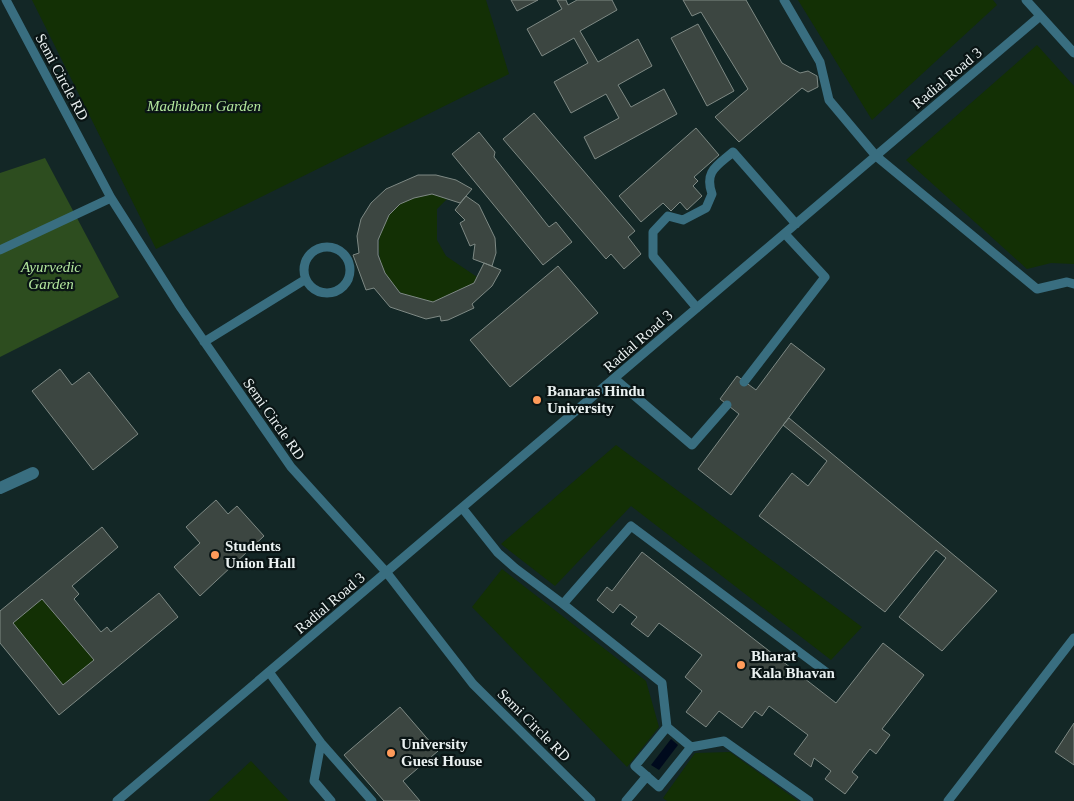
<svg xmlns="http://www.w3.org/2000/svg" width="1074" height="801" viewBox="0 0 1074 801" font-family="'Times New Roman',serif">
	<rect width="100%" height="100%" fill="#131e1e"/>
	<path fill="#132726" d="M 0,0 L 1074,0 L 1074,801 L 0,801 Z"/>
	<path fill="#133005" d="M 32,0 L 486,0 L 509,74 L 156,249 Z
		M 798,0 L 993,0 L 997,5 L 872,120 Z
		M 1037,45 L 1074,86 L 1074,264 L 1051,263 L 1027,269 L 906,160 Z
		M 432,194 L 447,199 L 437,209 L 437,240 L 446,256 L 477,277 L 474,283 L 433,302 C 424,300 407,298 400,292 C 373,270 371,227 399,205 C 408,198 421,196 432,194 Z
		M 616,445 L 862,627 L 831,660 L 631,506 L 555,586 L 501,544 Z
		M 502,569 L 646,681 L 659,727 L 627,767 L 472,607 Z
		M 42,599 L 94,660 L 63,685 L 13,623 Z
		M 730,752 L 798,801 L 667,801 L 663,798 L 695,753 Z
		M 251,761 L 289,801 L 208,801 Z"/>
	<path fill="#2d4d1f" d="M 45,158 L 119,297 L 0,357 L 0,173 Z"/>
	<path fill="#000a1d" d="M 671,739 L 678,745 L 659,770 L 651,765 Z"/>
	<path fill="#3c4641" stroke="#7e8984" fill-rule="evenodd" d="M 511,0 L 538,0 L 517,11 Z
		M 557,0 L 566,0 L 568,5 L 577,0 L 612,0 L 617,10 L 580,31 L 598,62 L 638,39 L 652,66 L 618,85 L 631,107 L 664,89 L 677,114 L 595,159 L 584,137 L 619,118 L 606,94 L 571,113 L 554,82 L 588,63 L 574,38 L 542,56 L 527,29 L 562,9 Z
		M 683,0 L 746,0 L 782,63 L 800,73 L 808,71 L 817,76 L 818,87 L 808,92 L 802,88 L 739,142 L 715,117 L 748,89 L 701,12 L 692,16 Z
		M 698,24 L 734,91 L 707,106 L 671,38 Z
		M 534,113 L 635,231 L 628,237 L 641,254 L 624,269 L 611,254 L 606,259 L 503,139 Z
		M 696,128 L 719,155 L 694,177 L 698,181 L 693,186 L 702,196 L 687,210 L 680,202 L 671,211 L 663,203 L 641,222 L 619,196 Z
		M 479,132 L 495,152 L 494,157 L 549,227 L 556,222 L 572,242 L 543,265 L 452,154 Z
		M 418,175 L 436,175 L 456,180 L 472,189 L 460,203 L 432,194 L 414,198 L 400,204 L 389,215 L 378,240 L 378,255 L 385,273 L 400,293 L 433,302 L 474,283 L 484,263 L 501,270 L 492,286 L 472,304 L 474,308 L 448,320 L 441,321 L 440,316 L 426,319 L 390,307 L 374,288 L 366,290 L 353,255 L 359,253 L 357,236 L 361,219 L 371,203 L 386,189 Z
		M 466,196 L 479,205 L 495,238 L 496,253 L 492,266 L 473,259 L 475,244 L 470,246 L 460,223 L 465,220 L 455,210 Z
		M 558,266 L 598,313 L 510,387 L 470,340 Z
		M 791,343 L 825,369 L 731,495 L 698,469 L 739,414 L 720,399 L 737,376 L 756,390 Z
		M 60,369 L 72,385 L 89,372 L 138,434 L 93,470 L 32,391 Z
		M 789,418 L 997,591 L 942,651 L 899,617 L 946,558 L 936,550 L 885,612 L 759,516 L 792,473 L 808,486 L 827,461 L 783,425 Z
		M 216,500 L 228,514 L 237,506 L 264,536 L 200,596 L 174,567 L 200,543 L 186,527 Z
		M 102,527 L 118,547 L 72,586 L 79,594 L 74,599 L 101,632 L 107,627 L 111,632 L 159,593 L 178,617 L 59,715 L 0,643 L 0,611 ZM 42,599 L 94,660 L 63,685 L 13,623 Z
		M 642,552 L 836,703 L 883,643 L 924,675 L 882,729 L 890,735 L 876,754 L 870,749 L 852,772 L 858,777 L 845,794 L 825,779 L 831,771 L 814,758 L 811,767 L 794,754 L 808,735 L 769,706 L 762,716 L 755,711 L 742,728 L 719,711 L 706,727 L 686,712 L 702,691 L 685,677 L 702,655 L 659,623 L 648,637 L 631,624 L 637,617 L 620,604 L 613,613 L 597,600 L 607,587 L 612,591 Z
		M 400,707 L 438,751 L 403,781 L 420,801 L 384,801 L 344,755 Z
		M 1074,723 L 1074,765 L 1055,752 Z"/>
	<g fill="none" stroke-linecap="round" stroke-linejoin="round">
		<path stroke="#396e80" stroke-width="9" d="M 6,0 L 111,198 L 181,308 L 291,467 L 387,573 L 473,684 L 591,801
			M 784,0 L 820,62 L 829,100 L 876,156 L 1037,289 L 1067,282 L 1074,284
			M 1026,0 L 1074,53
			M304 270a23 23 0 1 1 46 0a23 23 0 1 1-46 0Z
			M 0,250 L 111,198
			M 697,308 L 653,256 L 653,232 L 668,216 L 683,220 L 706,208 L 712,194 C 704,171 717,166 733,152 L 796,224
			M 204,342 L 306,279
			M 615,379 L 692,445 L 727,405
			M 744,382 L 825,277 L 785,234
			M 463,509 L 498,553 L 515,568 L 563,604
			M 269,672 L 321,743 L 372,801
			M 667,727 L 635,766 L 659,787 L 691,747
			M 321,743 L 314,781 L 331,801
			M 117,801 L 1039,17
			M 626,801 L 647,776
			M 809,801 L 724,741 L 691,747 L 667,727 L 662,683 L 563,604 L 631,526 L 826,672
			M 948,801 L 1074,638"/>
		<path stroke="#396e80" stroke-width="12" d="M 0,488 L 33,473"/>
	</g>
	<g fill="#ff9b5a" stroke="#0a1515" stroke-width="2">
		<circle cx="537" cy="400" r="5"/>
		<circle cx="215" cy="555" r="5"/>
		<circle cx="741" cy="665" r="5"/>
		<circle cx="391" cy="753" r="5"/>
	</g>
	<g text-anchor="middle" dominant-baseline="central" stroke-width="4.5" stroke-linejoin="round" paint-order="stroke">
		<g font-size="15" fill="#eaf1f1" stroke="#0a1515">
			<text transform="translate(62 77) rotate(62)">Semi Circle RD</text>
			<text transform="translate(947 78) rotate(-40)">Radial Road 3</text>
			<text transform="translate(638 341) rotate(-41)">Radial Road 3</text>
			<text transform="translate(274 419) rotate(55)">Semi Circle RD</text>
			<text transform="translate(330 603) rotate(-40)">Radial Road 3</text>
			<text transform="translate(534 725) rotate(45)">Semi Circle RD</text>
		</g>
		<g font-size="15" font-style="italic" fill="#b3e79e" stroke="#0a1515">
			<text x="204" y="106">Madhuban Garden</text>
			<text x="51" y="267">Ayurvedic<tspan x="51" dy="17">Garden</tspan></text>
		</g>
		<g font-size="15" font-weight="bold" fill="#eaf1f1" stroke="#0a1515" text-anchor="start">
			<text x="547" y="391">Banaras Hindu<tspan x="547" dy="17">University</tspan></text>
			<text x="225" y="546">Students<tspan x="225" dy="17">Union Hall</tspan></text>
			<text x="751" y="656">Bharat<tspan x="751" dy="17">Kala Bhavan</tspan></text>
			<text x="401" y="744">University<tspan x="401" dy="17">Guest House</tspan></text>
		</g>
	</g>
</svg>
